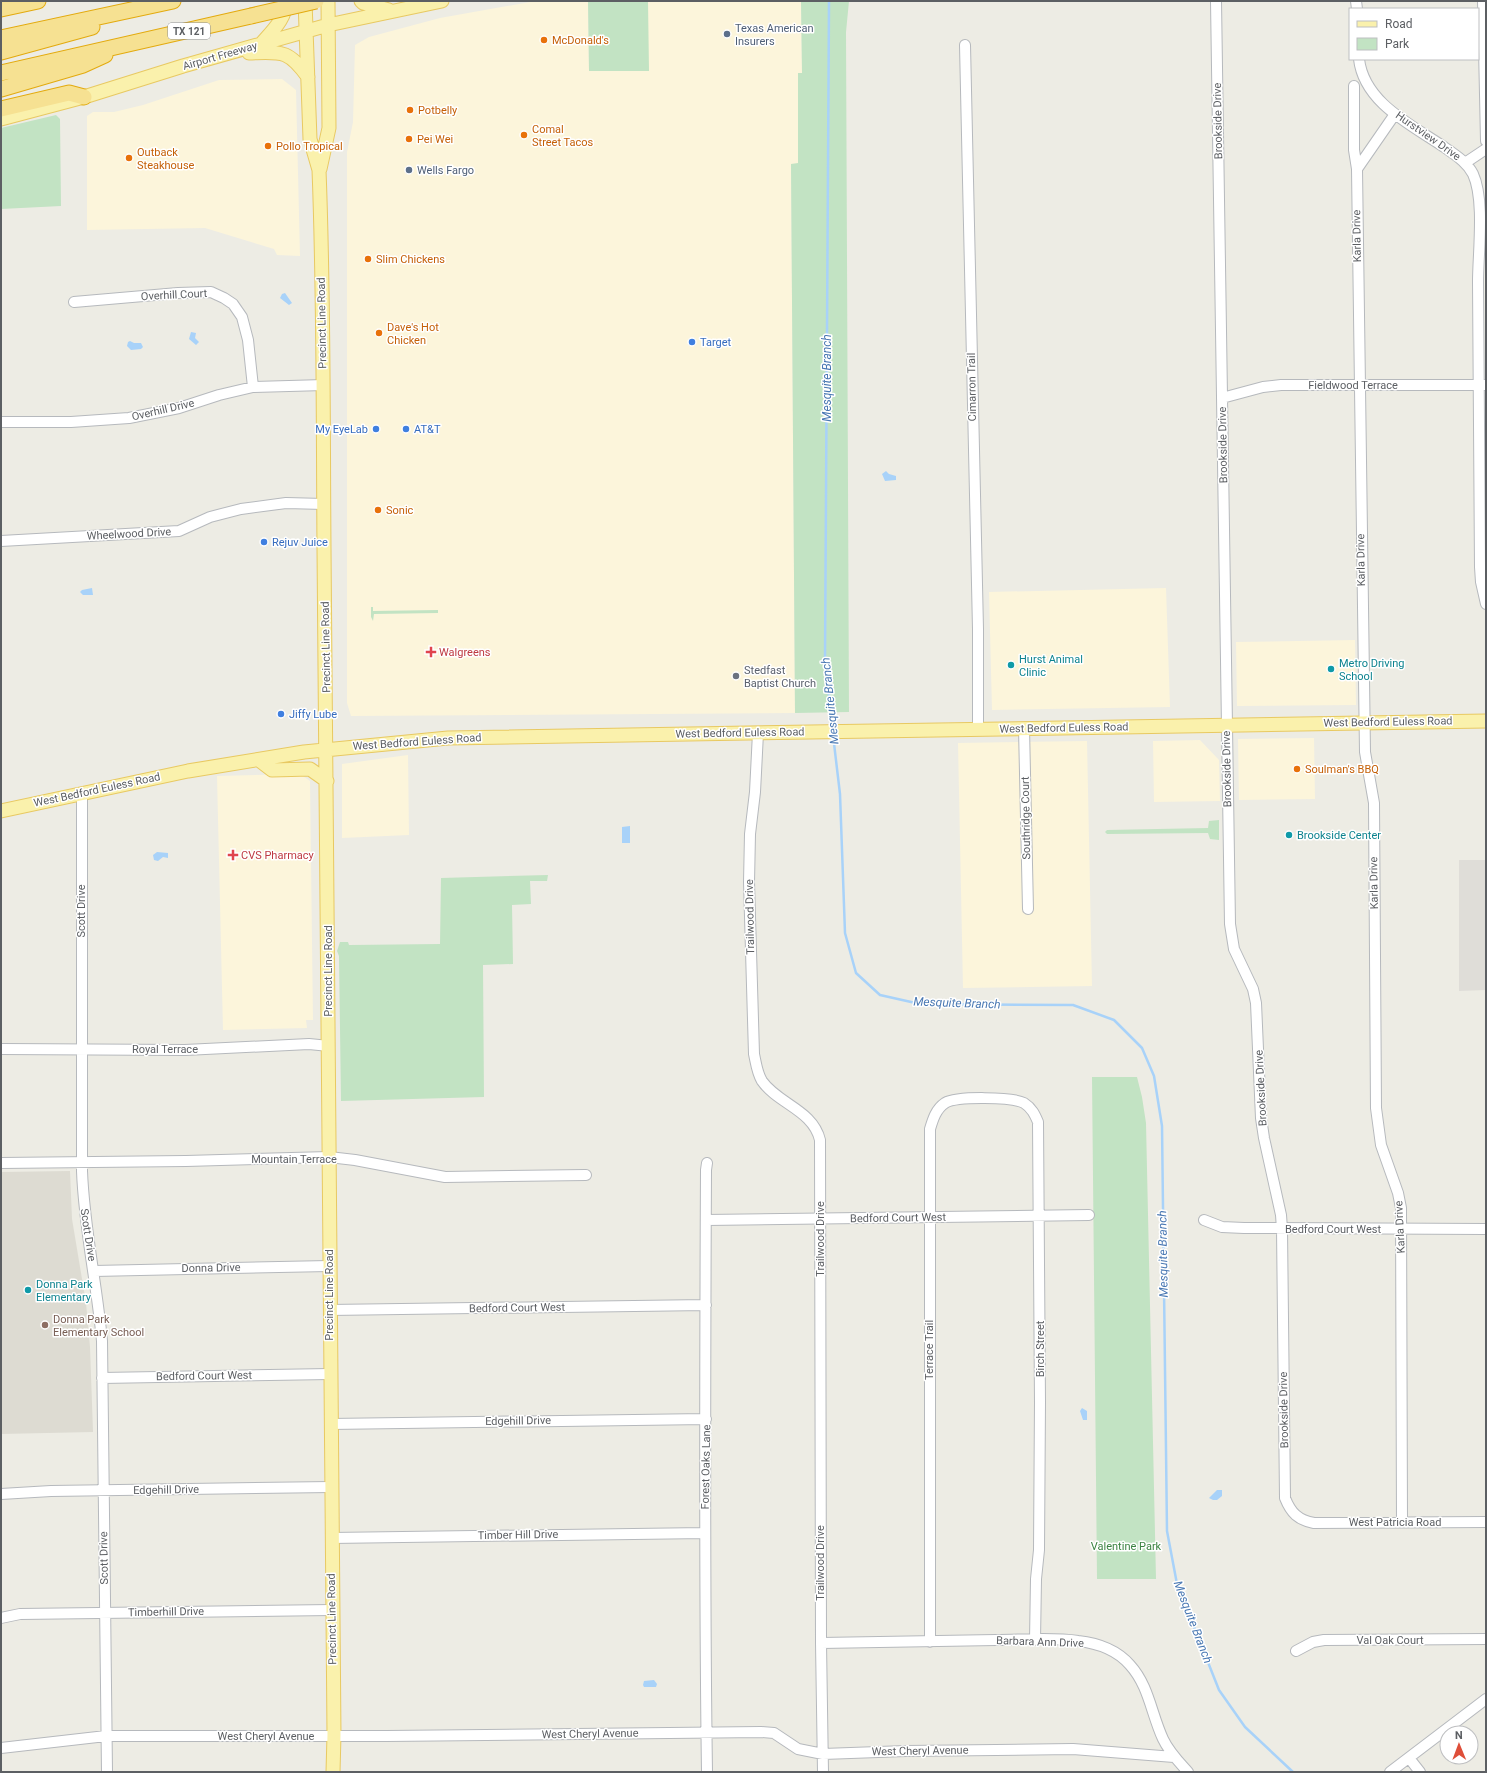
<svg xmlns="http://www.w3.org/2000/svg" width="1487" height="1773" viewBox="0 0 1487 1773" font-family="Roboto,sans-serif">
	<rect width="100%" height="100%" fill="#edece4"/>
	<path fill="#fcf5db" d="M 536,1 L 588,1 L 589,71 L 648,71 L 648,1 L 801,1 L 802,73 L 798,73 L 798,164 L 791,164 L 795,713 L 351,716 L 347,703 L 347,152 L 353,122 L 355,45 L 369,37 L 440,18 Z
		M 282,79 L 296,90 L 300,256 L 277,255 L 274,249 L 205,228 L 87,230 L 87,116 L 93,112 L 114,112 L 143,105 L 219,80 Z
		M 1166,588 L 1170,707 L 992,710 L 989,592 Z
		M 1355,640 L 1356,705 L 1237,706 L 1236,642 Z
		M 1314,738 L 1315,799 L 1239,800 L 1238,739 Z
		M 1200,740 L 1219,760 L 1220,801 L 1154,802 L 1153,741 Z
		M 1087,741 L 1092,986 L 963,988 L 958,743 Z
		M 408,755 L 409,835 L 342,838 L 342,764 Z
		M 300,774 L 310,781 L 313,1020 L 306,1020 L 307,1028 L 223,1030 L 217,776 Z"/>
	<path fill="#dfddd8" d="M 1459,860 L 1486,860 L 1486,990 L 1459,991 Z"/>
	<path fill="#dddbd2" d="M 70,1171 L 72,1219 L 86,1303 L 90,1347 L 93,1432 L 1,1434 L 1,1172 Z"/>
	<path fill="#c2e3c3" d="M 588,1 L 648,1 L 649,71 L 589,71 Z
		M 801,1 L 849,1 L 846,32 L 849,712 L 795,713 L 791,164 L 798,163 L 798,73 L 802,73 Z
		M 56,115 L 60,119 L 61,206 L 1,209 L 1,128 Z
		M 371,607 L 373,607 L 373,611 L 438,610 L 438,613 L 374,614 L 373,621 L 371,617 Z
		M 1219,820 L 1219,840 L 1210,839 L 1208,833 L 1107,834 L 1105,832 L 1107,830 L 1208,828 L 1209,821 Z
		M 548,875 L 547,881 L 530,881 L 531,904 L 512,905 L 513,964 L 483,965 L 484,1097 L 341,1101 L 339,956 L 337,951 L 340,942 L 348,942 L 349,945 L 440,944 L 441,878 Z
		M 1092,1077 L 1137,1077 L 1142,1097 L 1146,1123 L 1156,1579 L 1097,1579 Z"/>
	<path fill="#a8d2f9" d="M 285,293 L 292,303 L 289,305 L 280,298 L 282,294 Z
		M 191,332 L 196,333 L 195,338 L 199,342 L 196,345 L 189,339 Z
		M 130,341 L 134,343 L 141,343 L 143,347 L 141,349 L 131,350 L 127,346 L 128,342 Z
		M 886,471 L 889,474 L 896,476 L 896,480 L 885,481 L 882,474 Z
		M 92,588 L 93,595 L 83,595 L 80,592 L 82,590 Z
		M 630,826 L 630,843 L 622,843 L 622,827 Z
		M 157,852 L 168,853 L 168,858 L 163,857 L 158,861 L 154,860 L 153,855 Z
		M 1082,1408 L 1087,1411 L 1087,1420 L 1083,1420 L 1080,1411 Z
		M 1217,1490 L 1222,1490 L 1222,1496 L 1217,1500 L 1213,1500 L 1209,1498 Z
		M 654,1680 L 657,1684 L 656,1687 L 644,1687 L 643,1685 L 644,1681 Z"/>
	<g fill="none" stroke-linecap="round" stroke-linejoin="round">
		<path stroke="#a8d2f9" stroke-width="2.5" d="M 829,1 L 825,661 L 833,728
			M 833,735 L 840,794 L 845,933 L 856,973 L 880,995 L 920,1004 L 1073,1005 L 1114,1020 L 1142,1048 L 1154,1076 L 1162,1126 L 1167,1531 L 1177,1584 L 1219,1690 L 1245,1727 L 1293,1772"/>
		<defs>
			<path id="minor" d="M 1216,1 L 1230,924 L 1234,949 L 1253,989 L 1256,1003 L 1261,1118 L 1264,1138 L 1281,1215 L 1282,1229 L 1285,1498 C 1291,1513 1298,1520 1314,1523 L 1486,1522
				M 1356,1 L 1357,9
				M 1483,1 L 1486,141
				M 965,45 L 978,629 L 978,729
				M 1359,59 C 1364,103 1412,125 1444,147 C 1455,155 1467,162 1473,174 C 1485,200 1478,253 1478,282 C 1478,377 1479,472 1480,567 L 1481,582 L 1486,604
				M 1354,86 L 1354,150 L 1357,169
				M 1395,114 L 1357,169 L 1365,752 L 1374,803 L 1376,1108 L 1381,1145 L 1398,1193 L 1401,1208 L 1402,1522
				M 1465,163 L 1486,149
				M 74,302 L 178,293 L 211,292 L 224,298 L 233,304 L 242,317 L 248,340 L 253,387
				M 1222,398 L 1263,387 L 1281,385 L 1486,385
				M 1,422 L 71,422 L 129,418 L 179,408 L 219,395 L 253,387 L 324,385
				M 1,541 L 179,531 L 210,517 L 241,509 L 286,503 L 324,504
				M 1024,728 L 1028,909
				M 758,733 L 755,792 L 750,834 L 749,882 L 754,1054 C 756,1063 757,1073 762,1081 C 778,1104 813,1110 820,1140 L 821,1643 L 823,1772
				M 82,793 L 82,1171 C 84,1228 97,1284 102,1341 L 107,1772
				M 1,1049 L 185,1050 L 309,1044 L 329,1046
				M 1,1163 L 186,1161 L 329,1157 L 355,1160 L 445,1177 L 586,1175
				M 707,1163 L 706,1170 C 705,1371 704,1571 707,1772
				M 706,1220 L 1089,1215
				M 1204,1220 L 1222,1227 L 1244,1228 L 1486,1229
				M 94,1271 L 329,1266
				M 329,1310 L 706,1305
				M 102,1378 L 330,1374
				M 330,1424 L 706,1419
				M 1,1494 L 51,1491 L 331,1487
				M 331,1538 L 705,1533
				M 1,1618 L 20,1614 L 332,1610
				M 930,1642 L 930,1129 C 933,1119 936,1109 945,1103 C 957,1096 1012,1097 1024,1103 C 1032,1108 1035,1115 1038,1122 L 1040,1402 L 1039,1550 L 1036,1579 L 1035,1640
				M 821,1643 C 879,1642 938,1641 996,1640 C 1023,1640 1052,1637 1078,1641 C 1097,1643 1117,1650 1130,1665 C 1149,1686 1151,1713 1163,1739 C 1169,1752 1179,1762 1188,1772
				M 1296,1651 L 1313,1642 L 1324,1640 L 1486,1639
				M 1,1748 L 106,1736 L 387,1736 L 761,1732 L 774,1733 L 798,1749 L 823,1754 L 906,1751 L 1073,1749 L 1174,1757
				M 1409,1758 L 1420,1772
				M 1390,1772 L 1486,1699"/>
			<path id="major" d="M 305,1 L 310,139 L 319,170 C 324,296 323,422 324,548 C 329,944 327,1340 334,1735 L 333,1772
				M 361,1 L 363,3 L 389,10
				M 261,44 C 272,31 286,19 286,1
				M 249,53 C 281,52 288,49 308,77
				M 1,119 L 84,97 L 183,66 L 328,25 L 442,1
				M 320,169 L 329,128 L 328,1
				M 259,760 L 272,770 L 310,769 L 327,781
				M 1,811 L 188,771 L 304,752 L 448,738 L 1486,721"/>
			<path id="highway" d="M 1,9 L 38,1
				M 1,38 L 173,1
				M 1,52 L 92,27
				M 1,73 L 251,16
				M 1,89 L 83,65 L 105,55
				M 1,109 L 69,93 L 84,97"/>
		</defs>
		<use href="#minor" stroke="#b6b9bd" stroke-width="12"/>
		<use href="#major" stroke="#e8c962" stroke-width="15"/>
		<use href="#highway" stroke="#e3aa0e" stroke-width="17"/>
		<use href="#minor" stroke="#fff" stroke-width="10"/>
		<use href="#major" stroke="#faf1ac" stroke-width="13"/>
		<use href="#highway" stroke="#f6e192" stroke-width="15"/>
		<defs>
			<path id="highway-bridge" d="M 251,16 L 316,1"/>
		</defs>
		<use href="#highway-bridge" stroke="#e3aa0e" stroke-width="17" stroke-linecap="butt"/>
		<use href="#highway-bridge" stroke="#f6e192" stroke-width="15"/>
	</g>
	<g fill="#5c6f8a" stroke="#fff" stroke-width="1.5">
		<circle cx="727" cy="34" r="4"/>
		<circle cx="409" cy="170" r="4"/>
	</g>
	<g fill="#e8710a" stroke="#fff" stroke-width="1.5">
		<circle cx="544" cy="40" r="4"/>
		<circle cx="410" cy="110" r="4"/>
		<circle cx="524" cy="135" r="4"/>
		<circle cx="409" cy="139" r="4"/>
		<circle cx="268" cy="146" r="4"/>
		<circle cx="129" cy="158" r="4"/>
		<circle cx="368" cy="259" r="4"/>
		<circle cx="379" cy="333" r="4"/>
		<circle cx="378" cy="510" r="4"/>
		<circle cx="1297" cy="769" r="4"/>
	</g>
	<g fill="#3f7fe0" stroke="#fff" stroke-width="1.5">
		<circle cx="692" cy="342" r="4"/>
		<circle cx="376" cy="429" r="4"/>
		<circle cx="406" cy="429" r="4"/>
		<circle cx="264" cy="542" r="4"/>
		<circle cx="281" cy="714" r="4"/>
	</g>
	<g fill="#e0444e" stroke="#fff" stroke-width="1.5">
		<path d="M429 646h4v4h4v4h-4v4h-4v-4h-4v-4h4z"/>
		<path d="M231 849h4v4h4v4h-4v4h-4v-4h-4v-4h4z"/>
	</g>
	<g fill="#0f9aa8" stroke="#fff" stroke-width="1.5">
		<circle cx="1011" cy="665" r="4"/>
		<circle cx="1331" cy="669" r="4"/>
		<circle cx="1289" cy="835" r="4"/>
		<circle cx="28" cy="1290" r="4"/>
	</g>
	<circle fill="#6b7280" stroke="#fff" stroke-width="1.5" cx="736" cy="676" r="4"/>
	<circle fill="#8d6e63" stroke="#fff" stroke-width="1.5" cx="45" cy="1325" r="4"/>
	<g text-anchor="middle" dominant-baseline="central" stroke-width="3" stroke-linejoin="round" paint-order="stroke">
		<rect fill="#fff" stroke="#8d8f92" stroke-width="1" x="168" y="23" width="42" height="16" rx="3"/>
		<g font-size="10" font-weight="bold" fill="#5c5f63">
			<text x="189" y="31">TX 121</text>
		</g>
		<g font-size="11" fill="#4e5e75" stroke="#fff" text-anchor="start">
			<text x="735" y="28">Texas American<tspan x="735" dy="13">Insurers</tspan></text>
			<text x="417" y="170">Wells Fargo</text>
		</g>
		<g font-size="11" fill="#c56008" stroke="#fff" text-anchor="start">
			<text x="552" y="40">McDonald's</text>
			<text x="418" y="110">Potbelly</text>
			<text x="532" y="129">Comal<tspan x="532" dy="13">Street Tacos</tspan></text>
			<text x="417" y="139">Pei Wei</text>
			<text x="276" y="146">Pollo Tropical</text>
			<text x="137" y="152">Outback<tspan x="137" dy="13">Steakhouse</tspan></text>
			<text x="376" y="259">Slim Chickens</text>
			<text x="387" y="327">Dave's Hot<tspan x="387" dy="13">Chicken</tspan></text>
			<text x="386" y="510">Sonic</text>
			<text x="1305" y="769">Soulman's BBQ</text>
		</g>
		<g font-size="11" fill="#5c5f63" stroke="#fff">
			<text transform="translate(220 56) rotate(-16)">Airport Freeway</text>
			<text transform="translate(1218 121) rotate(-91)">Brookside Drive</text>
			<text transform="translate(1428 136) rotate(35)">Hurstview Drive</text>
			<text transform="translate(1357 236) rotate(-91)">Karla Drive</text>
			<text transform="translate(174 295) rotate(-3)">Overhill Court</text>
			<text transform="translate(322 323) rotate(-91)">Precinct Line Road</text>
			<text x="1353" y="385">Fieldwood Terrace</text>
			<text transform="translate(972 387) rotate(-91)">Cimarron Trail</text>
			<text transform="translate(163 410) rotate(-13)">Overhill Drive</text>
			<text transform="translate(1223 445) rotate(-91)">Brookside Drive</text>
			<text transform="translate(129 534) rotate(-3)">Wheelwood Drive</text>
			<text transform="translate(1361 560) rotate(-91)">Karla Drive</text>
			<text transform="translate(326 647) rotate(-91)">Precinct Line Road</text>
			<text transform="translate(1388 722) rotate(-1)">West Bedford Euless Road</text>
			<text transform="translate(1064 728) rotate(-1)">West Bedford Euless Road</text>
			<text transform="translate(740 733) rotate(-1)">West Bedford Euless Road</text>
			<text transform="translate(417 742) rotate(-4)">West Bedford Euless Road</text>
			<text transform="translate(1227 769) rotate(-91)">Brookside Drive</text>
			<text transform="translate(97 790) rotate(-12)">West Bedford Euless Road</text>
			<text transform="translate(1026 818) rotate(-91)">Southridge Court</text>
			<text transform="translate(1374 883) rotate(-91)">Karla Drive</text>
			<text transform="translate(81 911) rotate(-90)">Scott Drive</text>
			<text transform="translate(750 917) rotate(-91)">Trailwood Drive</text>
			<text transform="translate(328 971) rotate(-90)">Precinct Line Road</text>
			<text x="165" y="1049">Royal Terrace</text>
			<text transform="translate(1261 1088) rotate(-93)">Brookside Drive</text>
			<text x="294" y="1159">Mountain Terrace</text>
			<text transform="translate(898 1218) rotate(-1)">Bedford Court West</text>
			<text transform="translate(1400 1227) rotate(-93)">Karla Drive</text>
			<text x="1333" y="1229">Bedford Court West</text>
			<text transform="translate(88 1235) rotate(81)">Scott Drive</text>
			<text transform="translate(820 1239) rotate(-90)">Trailwood Drive</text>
			<text transform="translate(211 1268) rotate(-1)">Donna Drive</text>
			<text transform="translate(329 1295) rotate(-90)">Precinct Line Road</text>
			<text transform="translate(517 1308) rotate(-1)">Bedford Court West</text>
			<text transform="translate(1040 1349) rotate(-90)">Birch Street</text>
			<text transform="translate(929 1350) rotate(-90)">Terrace Trail</text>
			<text transform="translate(204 1376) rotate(-1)">Bedford Court West</text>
			<text transform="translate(1284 1410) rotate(-91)">Brookside Drive</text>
			<text transform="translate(518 1421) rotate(-1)">Edgehill Drive</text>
			<text transform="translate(706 1467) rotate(-89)">Forest Oaks Lane</text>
			<text transform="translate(166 1490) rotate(-1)">Edgehill Drive</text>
			<text x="1395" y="1522">West Patricia Road</text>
			<text transform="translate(518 1535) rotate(-1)">Timber Hill Drive</text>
			<text transform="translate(104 1558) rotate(-91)">Scott Drive</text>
			<text transform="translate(820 1563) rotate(-90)">Trailwood Drive</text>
			<text transform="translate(166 1612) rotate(-1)">Timberhill Drive</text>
			<text transform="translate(332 1619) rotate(-91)">Precinct Line Road</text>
			<text x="1390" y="1640">Val Oak Court</text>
			<text transform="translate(1040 1642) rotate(2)">Barbara Ann Drive</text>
			<text transform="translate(590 1734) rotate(-1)">West Cheryl Avenue</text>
			<text x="266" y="1736">West Cheryl Avenue</text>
			<text transform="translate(920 1751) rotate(-1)">West Cheryl Avenue</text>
		</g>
		<g font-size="11" fill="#366cbe" stroke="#fff" text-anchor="start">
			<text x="700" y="342">Target</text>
			<text x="368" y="429" text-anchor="end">My EyeLab</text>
			<text x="414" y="429">AT&amp;T</text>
			<text x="272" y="542">Rejuv Juice</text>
			<text x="289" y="714">Jiffy Lube</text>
		</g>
		<g font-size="11" fill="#be3a42" stroke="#fff" text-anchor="start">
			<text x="439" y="652">Walgreens</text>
			<text x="241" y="855">CVS Pharmacy</text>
		</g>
		<g font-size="11" fill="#0d838f" stroke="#fff" text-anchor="start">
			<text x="1019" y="659">Hurst Animal<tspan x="1019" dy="13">Clinic</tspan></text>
			<text x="1339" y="663">Metro Driving<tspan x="1339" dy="13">School</tspan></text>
			<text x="1297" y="835">Brookside Center</text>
			<text x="36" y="1284">Donna Park<tspan x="36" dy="13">Elementary</tspan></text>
		</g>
		<g font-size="11" fill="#5b616d" stroke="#fff" text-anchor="start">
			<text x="744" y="670">Stedfast<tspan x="744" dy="13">Baptist Church</tspan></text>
		</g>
		<g font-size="11" fill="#785e54" stroke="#fff" text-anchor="start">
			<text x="53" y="1319">Donna Park<tspan x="53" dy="13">Elementary School</tspan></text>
		</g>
		<g font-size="11" fill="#3b8342" stroke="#fff">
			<text x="1126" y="1546">Valentine Park</text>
		</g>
		<g font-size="12" font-style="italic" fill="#4978b3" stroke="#fff">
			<text transform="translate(827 378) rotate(-90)">Mesquite Branch</text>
			<text transform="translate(830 701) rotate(-96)">Mesquite Branch</text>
			<text transform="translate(957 1003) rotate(2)">Mesquite Branch</text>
			<text transform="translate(1163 1254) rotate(-91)">Mesquite Branch</text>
			<text transform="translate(1193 1622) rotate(69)">Mesquite Branch</text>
		</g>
	</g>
	<rect width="1487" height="1773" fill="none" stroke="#5c5f63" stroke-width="4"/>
	<rect x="1349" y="8" width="130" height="52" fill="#ffffff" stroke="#bebfc1"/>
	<rect x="1357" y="21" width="20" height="6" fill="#faf1ac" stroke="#bebfc1"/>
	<text x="1385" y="28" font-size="12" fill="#5c5f63">Road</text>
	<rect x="1357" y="38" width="20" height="12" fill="#c2e3c3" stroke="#bebfc1"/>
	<text x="1385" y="48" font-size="12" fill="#5c5f63">Park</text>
	<g transform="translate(1459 1745) rotate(359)"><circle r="19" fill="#ffffff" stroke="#bebfc1"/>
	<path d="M0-3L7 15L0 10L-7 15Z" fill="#de4e39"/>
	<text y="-6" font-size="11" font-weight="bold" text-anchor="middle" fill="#5c5f63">N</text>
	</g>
</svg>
